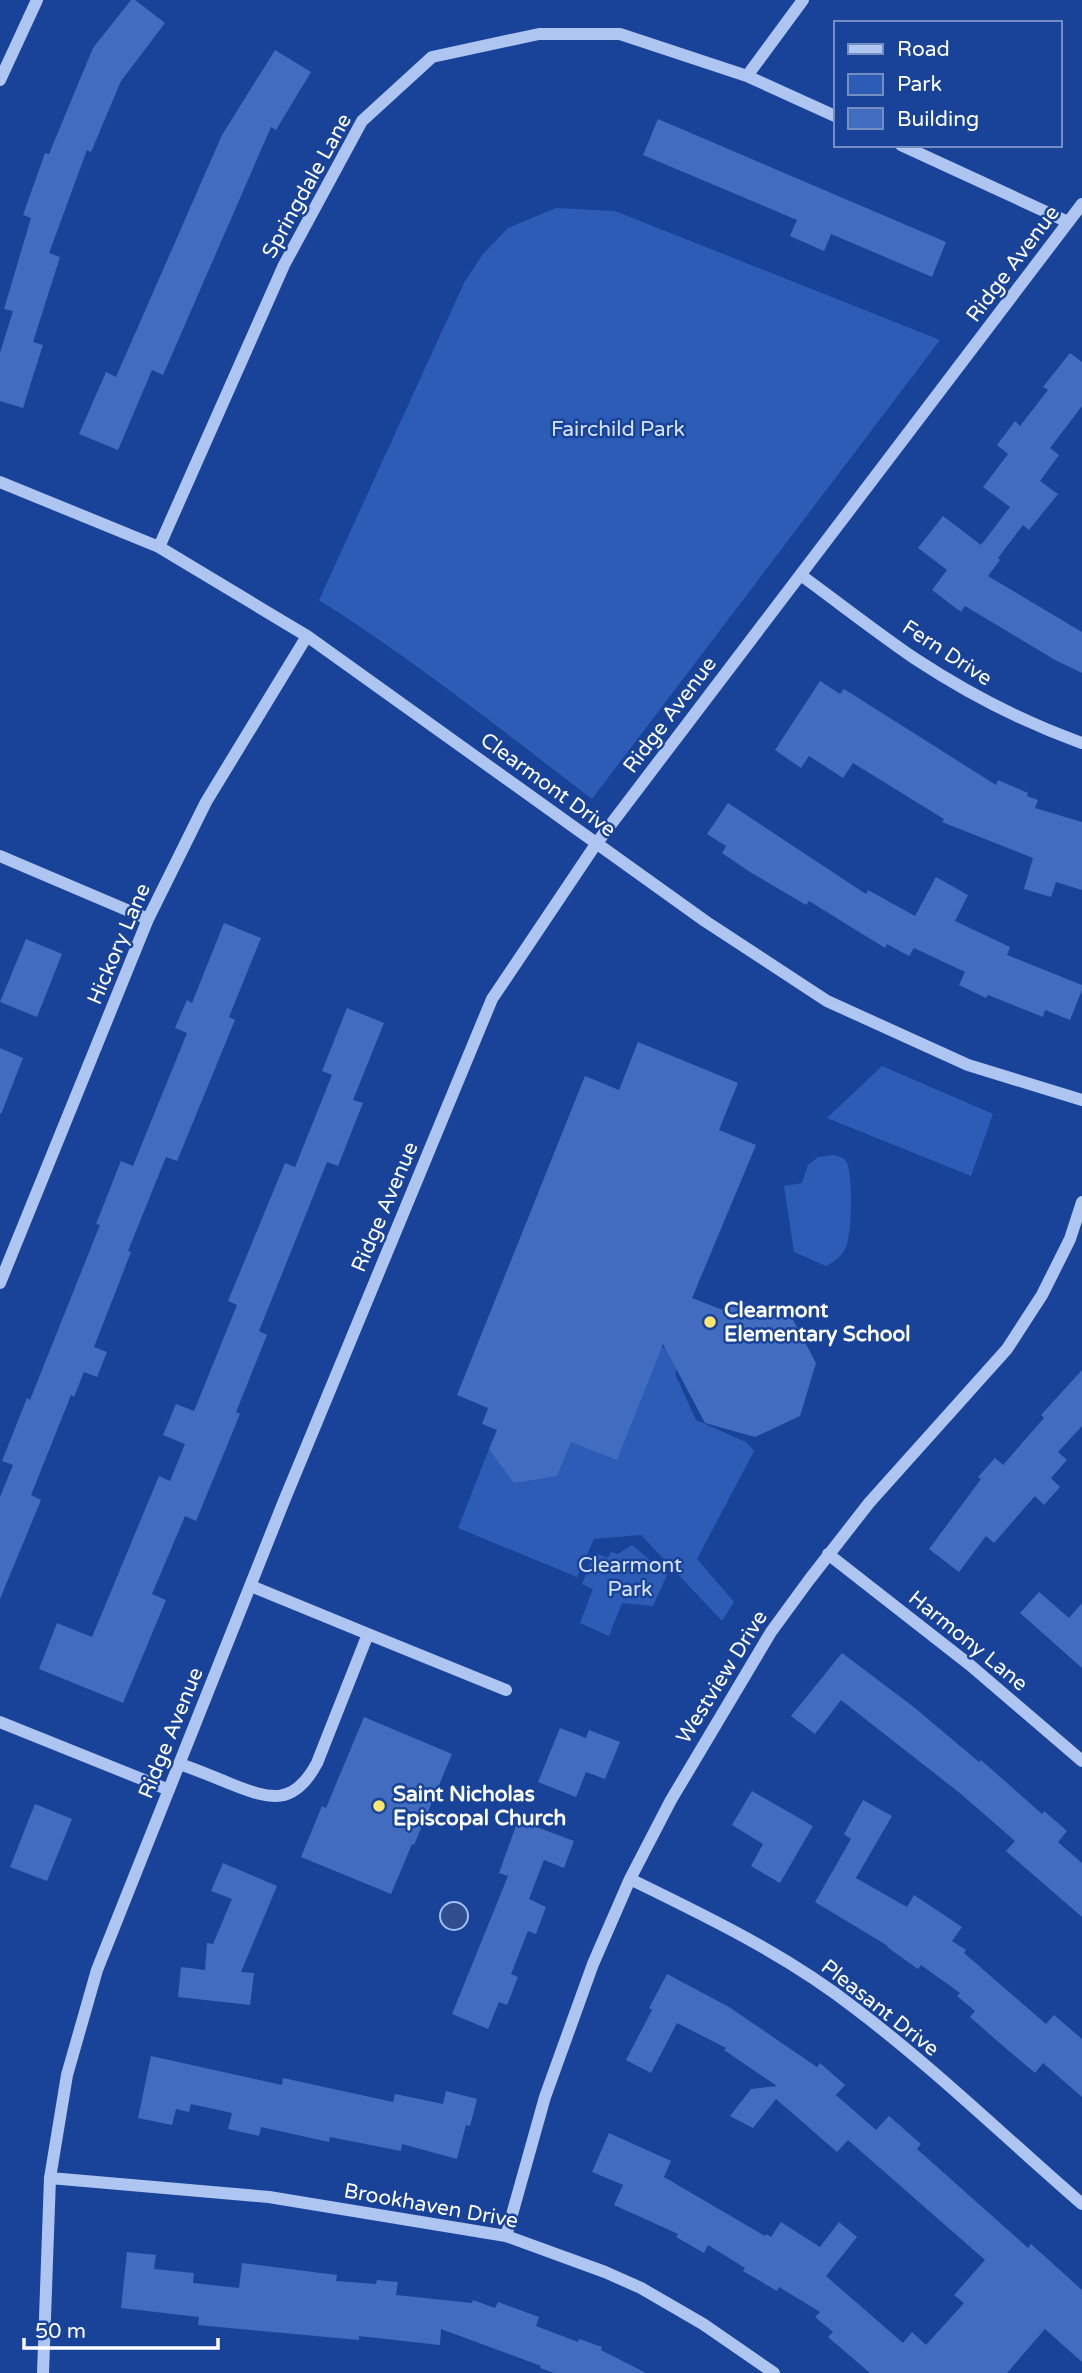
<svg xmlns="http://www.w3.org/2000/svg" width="1082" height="2373" viewBox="0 0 1082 2373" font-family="'Varela Round',sans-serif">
	<rect width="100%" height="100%" fill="#194399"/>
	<path fill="#2d5cb7" d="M 556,208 L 615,211 L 940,340 L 592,799 C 503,731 414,660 319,600 L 464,283 L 483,254 L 508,228 Z
		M 882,1066 L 993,1114 L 971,1176 L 827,1118 Z
		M 833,1155 C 838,1156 844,1157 847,1163 C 853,1176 852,1234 846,1247 C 843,1255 833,1263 826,1266 L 794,1252 L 784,1186 L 802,1183 L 808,1165 L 818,1157 Z
		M 662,1347 L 682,1355 L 675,1374 L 696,1420 L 746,1442 L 754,1451 L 697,1559 L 734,1602 L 722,1621 L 641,1535 L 594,1539 L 577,1577 L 458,1528 L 489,1449 L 571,1442 Z
		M 632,1545 L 667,1575 L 653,1606 L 622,1603 L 609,1636 L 580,1623 L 593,1589 L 582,1584 L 595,1553 L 608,1558 L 611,1552 L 618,1554 Z"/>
	<path fill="#304e8e" stroke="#a2bff3" stroke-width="2" d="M440 1916a14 14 0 1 1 28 0a14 14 0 1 1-28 0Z"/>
	<path fill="#426cc0" d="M 131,0 L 135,0 L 165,23 L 121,81 L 91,152 L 87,150 L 49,253 L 60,257 L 33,342 L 43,345 L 23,408 L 0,401 L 0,353 L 13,311 L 4,309 L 31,218 L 23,215 L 45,153 L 49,154 L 93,48 Z
		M 275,50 L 311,72 L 276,130 L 271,127 L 163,375 L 152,370 L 118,450 L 79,434 L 106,372 L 116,377 L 222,135 Z
		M 658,119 L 946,242 L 932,277 L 831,234 L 824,251 L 790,236 L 797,220 L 643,155 Z
		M 1070,353 L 1082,362 L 1082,406 L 1050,448 L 1059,455 L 1040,481 L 1058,494 L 1029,530 L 1023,525 L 998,558 L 1000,560 L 988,576 L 1082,632 L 1082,673 L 1055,660 L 965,606 L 961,612 L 932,590 L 947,570 L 918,548 L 943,516 L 981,545 L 1010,507 L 983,487 L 1008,454 L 997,445 L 1015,421 L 1020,426 L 1048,390 L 1043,387 Z
		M 820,681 L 840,694 L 844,689 L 996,785 L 998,780 L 1028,793 L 1027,796 L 1038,800 L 1035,808 L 1082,822 L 1082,890 L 1056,882 L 1051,897 L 1024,889 L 1033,858 L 942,822 L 944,819 L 853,763 L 843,778 L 809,756 L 801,768 L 775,750 Z
		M 728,803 L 866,894 L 868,890 L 915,916 L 936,877 L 968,895 L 955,921 L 1010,947 L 1007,955 L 1082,985 L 1082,990 L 1070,1020 L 1045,1010 L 1043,1017 L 988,995 L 986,998 L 959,985 L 965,972 L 914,948 L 909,956 L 887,944 L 885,948 L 809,901 L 806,905 L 750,872 L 722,853 L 726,846 L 707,834 Z
		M 224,923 L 261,938 L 229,1017 L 235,1020 L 177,1161 L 166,1157 L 128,1251 L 131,1252 L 94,1347 L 107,1352 L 97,1377 L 84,1372 L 74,1397 L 71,1395 L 31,1495 L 41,1500 L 0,1599 L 0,1497 L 13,1465 L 2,1461 L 27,1398 L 30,1400 L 100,1225 L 96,1224 L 121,1161 L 133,1166 L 187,1033 L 175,1028 L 187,1000 L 192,1003 Z
		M 26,939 L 62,954 L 37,1017 L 0,1002 Z
		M 347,1008 L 384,1023 L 353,1100 L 363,1103 L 338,1166 L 327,1162 L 259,1331 L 267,1335 L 236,1412 L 240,1414 L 196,1521 L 185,1516 L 152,1594 L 166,1600 L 123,1703 L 39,1669 L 57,1623 L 92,1637 L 159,1476 L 170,1481 L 185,1444 L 163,1435 L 176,1404 L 194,1411 L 237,1305 L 228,1301 L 254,1238 L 285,1163 L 295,1167 L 332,1075 L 322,1071 Z
		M 638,1042 L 738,1083 L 719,1130 L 756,1145 L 692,1298 L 723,1310 L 741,1302 L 791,1316 L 816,1363 L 800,1416 L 755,1437 L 705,1423 L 663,1344 L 617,1460 L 571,1442 L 557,1476 L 514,1483 L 489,1449 L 497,1430 L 482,1424 L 488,1408 L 457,1395 L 585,1076 L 619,1090 Z
		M 0,1048 L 23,1058 L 1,1114 L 0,1113 Z
		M 1082,1370 L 1082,1426 L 1058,1452 L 1067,1460 L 1051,1478 L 1060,1487 L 1044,1505 L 1035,1496 L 994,1543 L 986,1536 L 959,1572 L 929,1549 L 981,1479 L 978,1477 L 995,1458 L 1003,1465 L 1044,1418 L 1041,1415 Z
		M 1039,1592 L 1069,1618 L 1082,1603 L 1082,1668 L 1020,1613 Z
		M 842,1653 L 915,1708 L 979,1762 L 981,1760 L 1042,1814 L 1044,1811 L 1067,1831 L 1058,1842 L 1082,1863 L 1082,1917 L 1006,1851 L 1015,1841 L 961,1794 L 841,1700 L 815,1734 L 791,1716 Z
		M 364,1717 L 452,1754 L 414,1845 L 412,1844 L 391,1894 L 301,1857 L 322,1806 L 326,1808 Z
		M 560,1728 L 586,1738 L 589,1730 L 620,1742 L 605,1779 L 586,1772 L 576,1797 L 538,1782 Z
		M 752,1791 L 813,1826 L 780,1883 L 751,1866 L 763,1844 L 732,1825 Z
		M 863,1800 L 892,1816 L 856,1878 L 907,1907 L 914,1895 L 962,1927 L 952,1941 L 966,1950 L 964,1953 L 1046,2024 L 1054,2015 L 1082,2039 L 1082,2097 L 1043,2063 L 1035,2073 L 1003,2046 L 970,2017 L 975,2011 L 957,1996 L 960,1993 L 921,1965 L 918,1969 L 887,1947 L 888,1946 L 815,1902 L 851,1839 L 844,1834 Z
		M 35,1804 L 72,1819 L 47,1881 L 10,1867 Z
		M 518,1820 L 574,1841 L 564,1868 L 544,1860 L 529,1899 L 546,1907 L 536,1934 L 528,1931 L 511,1974 L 518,1977 L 507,2005 L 499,2002 L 488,2029 L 452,2014 L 508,1876 L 499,1873 Z
		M 223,1863 L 277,1886 L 241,1972 L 254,1973 L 250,2005 L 178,1997 L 181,1967 L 205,1970 L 207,1943 L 213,1944 L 232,1899 L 211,1891 Z
		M 667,1974 L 729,2007 L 817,2067 L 820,2063 L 845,2085 L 836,2095 L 876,2130 L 889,2116 L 921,2144 L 917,2149 L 1028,2248 L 1031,2244 L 1082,2290 L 1082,2362 L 1045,2329 L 1007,2373 L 870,2373 L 828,2337 L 833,2332 L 815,2317 L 820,2312 L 779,2287 L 777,2291 L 743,2271 L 745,2268 L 708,2245 L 704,2253 L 676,2237 L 678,2234 L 614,2205 L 623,2185 L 592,2172 L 609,2133 L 671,2161 L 664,2177 L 765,2236 L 766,2234 L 771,2237 L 781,2222 L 820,2247 L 839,2222 L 857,2237 L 826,2276 L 903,2343 L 912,2332 L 926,2345 L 964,2303 L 954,2295 L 985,2260 L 848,2140 L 837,2152 L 776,2099 L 753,2128 L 730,2116 L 751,2089 L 777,2086 L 724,2050 L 726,2048 L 677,2023 L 651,2073 L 626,2060 L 652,2010 L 649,2008 Z
		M 151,2056 L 282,2085 L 283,2078 L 393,2102 L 395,2094 L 443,2104 L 446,2091 L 477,2099 L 470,2126 L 466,2125 L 457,2159 L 402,2144 L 401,2151 L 330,2137 L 329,2142 L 261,2127 L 259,2136 L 228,2129 L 232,2113 L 191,2104 L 189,2112 L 176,2109 L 172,2125 L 138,2118 Z
		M 127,2252 L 156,2255 L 154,2269 L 194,2273 L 193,2283 L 239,2288 L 242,2263 L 337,2275 L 336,2281 L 376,2284 L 377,2280 L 398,2282 L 396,2295 L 472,2303 L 473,2300 L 495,2308 L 498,2302 L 539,2317 L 536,2326 L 578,2342 L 579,2339 L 602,2347 L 601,2350 L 646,2373 L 554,2373 L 540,2368 L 541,2366 L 441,2329 L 440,2345 L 359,2336 L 359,2340 L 198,2325 L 199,2317 L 121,2308 Z"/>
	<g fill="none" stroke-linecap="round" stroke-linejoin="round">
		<path stroke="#afc5f1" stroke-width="12" d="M 747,76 L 803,0
			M 0,80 L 37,0
			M 901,145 L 1068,222
			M 0,482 L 159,547 L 307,636 L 705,921 L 827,1001 L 968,1065 L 1082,1100
			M 159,547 L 284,265 L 362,121 L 432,57 L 539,34 L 620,34 L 747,76 L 835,116
			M 802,576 C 839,603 876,632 914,658 C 967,693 1023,722 1082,743
			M 0,856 L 148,919
			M 0,1283 L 148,919 L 206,802 L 307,636
			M 828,1554 L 970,1665 L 1082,1761
			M 368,1634 L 506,1690
			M 0,1722 L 169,1790
			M 180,1764 C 197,1770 214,1777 231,1784 C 271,1800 294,1806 317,1763 L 368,1634 L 251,1586
			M 630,1879 C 708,1917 787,1955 856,2009 C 935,2069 1007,2139 1082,2204
			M 50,2178 L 269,2197 L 506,2236 L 605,2272 L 641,2288 L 703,2324 L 774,2373
			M 506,2236 L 545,2097 L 593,1964 L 630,1879 L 671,1800 L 771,1632 L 809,1580 L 869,1503 L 1007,1349 L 1042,1295 L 1070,1239 L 1082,1202
			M 43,2373 L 50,2178 L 67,2075 L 97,1970 L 284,1501 L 492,999 L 596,844 L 1082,204"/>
	</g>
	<g fill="#ffe66f" stroke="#194399" stroke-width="2.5">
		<circle cx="710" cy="1322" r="7"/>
		<circle cx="379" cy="1806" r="7"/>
	</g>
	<g text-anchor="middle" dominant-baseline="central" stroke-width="5" stroke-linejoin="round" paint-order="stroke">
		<g font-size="21" fill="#fff" stroke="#194399">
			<text transform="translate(307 186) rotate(-61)">Springdale Lane</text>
			<text transform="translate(1013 264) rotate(-53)">Ridge Avenue</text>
			<text transform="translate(947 653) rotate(33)">Fern Drive</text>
			<text transform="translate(670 715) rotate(-53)">Ridge Avenue</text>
			<text transform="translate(548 785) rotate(36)">Clearmont Drive</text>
			<text transform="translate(119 944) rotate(-67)">Hickory Lane</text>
			<text transform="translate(385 1207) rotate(-67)">Ridge Avenue</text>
			<text transform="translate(968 1641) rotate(39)">Harmony Lane</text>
			<text transform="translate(722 1677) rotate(-58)">Westview Drive</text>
			<text transform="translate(171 1733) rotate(-68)">Ridge Avenue</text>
			<text transform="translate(880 2008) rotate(38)">Pleasant Drive</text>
			<text transform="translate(431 2206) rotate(10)">Brookhaven Drive</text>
		</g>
		<g font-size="21" fill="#d6e3fc" stroke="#194399">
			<text x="618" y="429">Fairchild Park</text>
			<text x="630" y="1565">Clearmont<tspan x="630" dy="24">Park</tspan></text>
		</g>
		<g font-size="21" font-weight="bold" fill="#fff" stroke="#194399" text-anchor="start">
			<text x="724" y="1310">Clearmont<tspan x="724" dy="24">Elementary School</tspan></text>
			<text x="393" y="1794">Saint Nicholas<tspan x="393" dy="24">Episcopal Church</tspan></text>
		</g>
	</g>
	<rect x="834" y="21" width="228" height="126" fill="#194399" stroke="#758ec2" stroke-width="2"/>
	<rect x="848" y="44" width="35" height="10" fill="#afc5f1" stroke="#758ec2" stroke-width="2"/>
	<text x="897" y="56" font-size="21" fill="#ffffff">Road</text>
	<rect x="848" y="74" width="35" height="21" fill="#2d5cb7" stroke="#758ec2" stroke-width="2"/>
	<text x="897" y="91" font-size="21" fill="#ffffff">Park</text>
	<rect x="848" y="108" width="35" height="21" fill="#426cc0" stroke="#758ec2" stroke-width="2"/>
	<text x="897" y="126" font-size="21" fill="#ffffff">Building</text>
	<path d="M24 2338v10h194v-10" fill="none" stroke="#ffffff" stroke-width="3.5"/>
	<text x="35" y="2338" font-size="21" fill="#ffffff" stroke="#194399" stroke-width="5" paint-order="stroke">50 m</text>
</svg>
